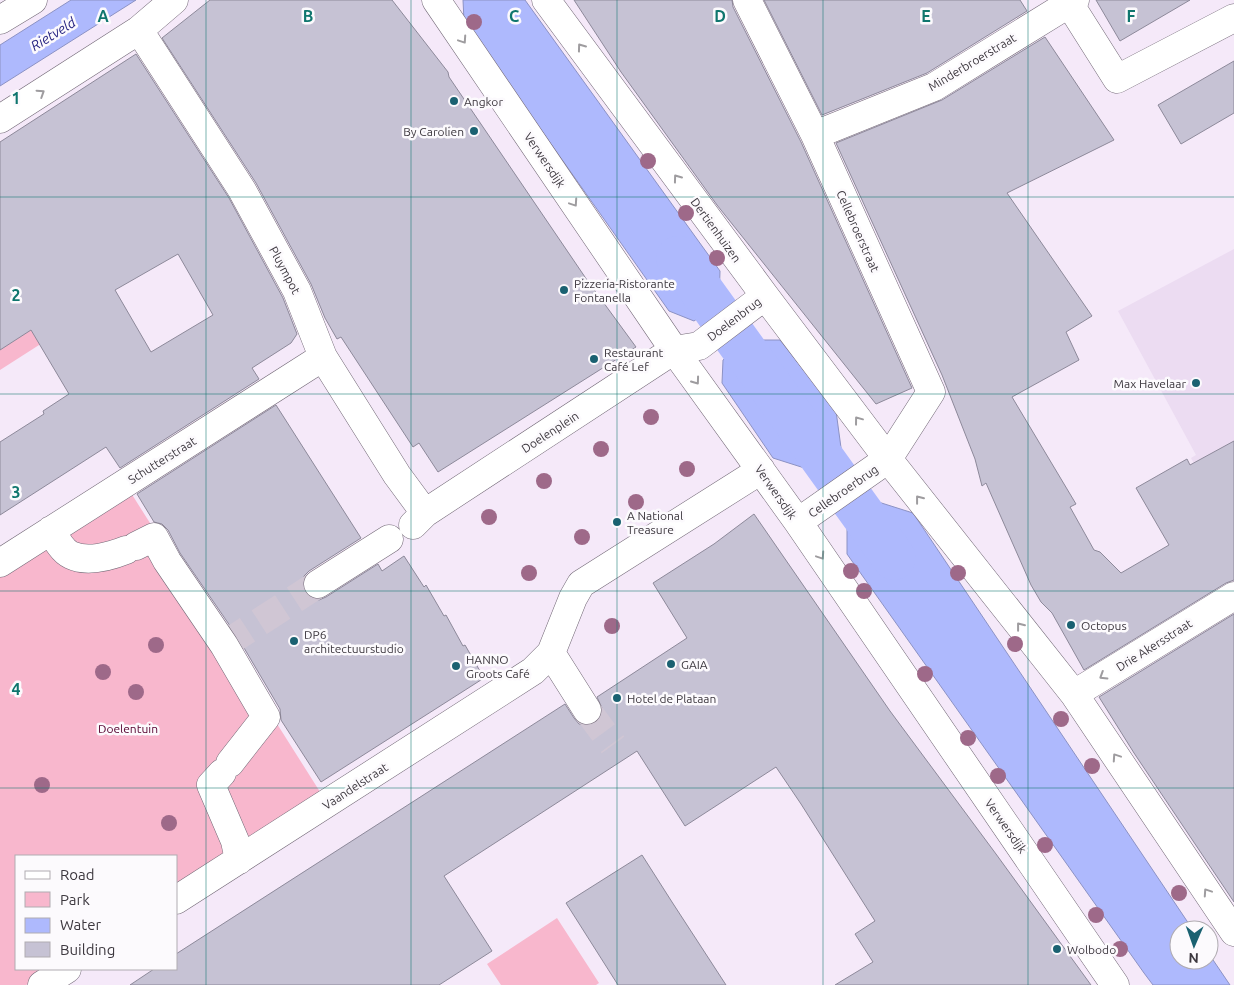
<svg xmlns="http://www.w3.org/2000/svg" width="1234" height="985" viewBox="0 0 1234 985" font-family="Ubuntu,sans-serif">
	<rect width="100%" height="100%" fill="#f5e9f9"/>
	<path fill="#ecdcf2" d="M 1234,249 L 1234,537 L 1191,458 L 1196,455 L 1118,311 Z"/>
	<path fill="#f8b7cd" d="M 0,299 L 75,322 L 0,370 Z
		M 131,493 L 322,795 L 176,889 L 176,856 L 16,856 L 16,969 L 51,969 L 26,985 L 0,985 L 0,577 Z
		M 557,918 L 599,983 L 596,985 L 501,985 L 487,964 Z"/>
	<path fill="#aeb9fd" stroke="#8c92c4" d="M 71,0 L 136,0 L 0,86 L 0,45 Z
		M 463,0 L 525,0 L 720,271 L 719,303 L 694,321 L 669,311 L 464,21 Z
		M 748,340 L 780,340 L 836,411 L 842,455 L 817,472 L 773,458 L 722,383 L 723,360 Z
		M 872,500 L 913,513 L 1193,930 L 1179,930 L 1179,960 L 1209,960 L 1209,954 L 1230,985 L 1153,985 L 1144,973 L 847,554 L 847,517 Z"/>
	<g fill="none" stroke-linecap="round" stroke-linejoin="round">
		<path stroke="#aeb9fd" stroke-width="44" d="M 678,258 L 894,558"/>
	</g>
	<path fill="#c6c2d4" stroke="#8d899a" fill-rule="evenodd" d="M 210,0 L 392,0 L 448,72 L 449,77 L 587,280 L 636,347 L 438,472 L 419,443 L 413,447 L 341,337 L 337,339 L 325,318 L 311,284 L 256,183 L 162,38 Z
		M 574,0 L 732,0 L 733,7 L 801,142 L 912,388 L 876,404 L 717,205 L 621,72 Z
		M 764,0 L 1020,0 L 1027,11 L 927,73 L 822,115 Z
		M 1096,0 L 1190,0 L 1120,41 Z
		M 1045,37 L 1114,140 L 1007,193 L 1092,316 L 1066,332 L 1079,360 L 1012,397 L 1076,504 L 1070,507 L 1094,550 L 1100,552 L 1121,573 L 1169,545 L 1136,488 L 1187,459 L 1190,465 L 1234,441 L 1234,580 L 1226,583 L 1084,670 L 1052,613 L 1041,602 L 1031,585 L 986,483 L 982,486 L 975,459 L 942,375 L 836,143 L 942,100 Z
		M 136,54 L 229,198 L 283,298 L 297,334 L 291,343 L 252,368 L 259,379 L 120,468 L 106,447 L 0,515 L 0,442 L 44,414 L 43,411 L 69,394 L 31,330 L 0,350 L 0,142 ZM 178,254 L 213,315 L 151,352 L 115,290 Z
		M 1234,61 L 1234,113 L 1181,144 L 1158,105 Z
		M 276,405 L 361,538 L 309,571 L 304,576 L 302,584 L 305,593 L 311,598 L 319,600 L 326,597 L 378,564 L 382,571 L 404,556 L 424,587 L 426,585 L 444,616 L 446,615 L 463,646 L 465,645 L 484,678 L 321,782 L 281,720 L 280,709 L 237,636 L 180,553 L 168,530 L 162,524 L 154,522 L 137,494 Z
		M 754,514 L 890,711 L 996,854 L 1091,985 L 835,985 L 873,962 L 855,934 L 875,921 L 801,804 L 776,767 L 685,826 L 637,751 L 444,876 L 492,951 L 439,985 L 130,985 L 154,969 L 176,969 L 176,954 L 565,704 L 574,718 L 579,724 L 588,726 L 596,723 L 601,718 L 603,710 L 597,697 L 687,638 L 653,583 L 714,544 Z
		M 1234,614 L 1234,902 L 1134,753 L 1099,697 Z
		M 642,855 L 672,902 L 726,985 L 618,985 L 566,903 Z"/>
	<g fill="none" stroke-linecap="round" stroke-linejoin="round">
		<path stroke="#d0c6d4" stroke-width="28" stroke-dasharray="28 14" stroke-linecap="butt" d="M 224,645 L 318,584
			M 587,710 L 613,745"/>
		<defs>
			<path id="minor" d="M 436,0 L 674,350 L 798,522 L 1115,985
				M 546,0 L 765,296 L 888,459 L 1074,694 L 1234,932
				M 747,0 L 815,135 L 931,392 L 888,459 L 798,522
				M 1069,3 L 1117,79 L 1234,18
				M 0,20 L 33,0
				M 139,30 L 242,190 L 297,291 L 323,357 L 397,475 L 425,513
				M 0,119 L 139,30 L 174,0
				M 815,135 L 934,87 L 1075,0
				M 413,525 L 425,513 L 674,350 L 699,346 L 765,296
				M 51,530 C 56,539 62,551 71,555 C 87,563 111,556 126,550
				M 136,546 L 154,537 L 167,561 L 224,645 L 266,717 L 230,763
				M 0,563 L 323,357
				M 318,584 L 389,539
				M 551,653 L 587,710
				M 1074,694 L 1234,596
				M 222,773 L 211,785 L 235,841 L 239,860
				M 176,900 L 533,671 L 551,653 L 573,598 L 581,584 L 761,470
				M 42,985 L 67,969"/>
		</defs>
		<use href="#minor" stroke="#726876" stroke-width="29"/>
		<use href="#minor" stroke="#fff" stroke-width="28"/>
	</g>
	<g fill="#9e6989">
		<circle cx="474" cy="22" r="8"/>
		<circle cx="648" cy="161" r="8"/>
		<circle cx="686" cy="213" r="8"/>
		<circle cx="717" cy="258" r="8"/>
		<circle cx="651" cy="417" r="8"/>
		<circle cx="601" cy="449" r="8"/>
		<circle cx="687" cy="469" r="8"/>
		<circle cx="544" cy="481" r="8"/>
		<circle cx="636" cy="502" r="8"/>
		<circle cx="489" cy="517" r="8"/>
		<circle cx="582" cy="537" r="8"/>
		<circle cx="851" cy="571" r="8"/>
		<circle cx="529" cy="573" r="8"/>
		<circle cx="958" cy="573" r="8"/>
		<circle cx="864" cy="591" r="8"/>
		<circle cx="612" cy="626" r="8"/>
		<circle cx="1015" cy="644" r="8"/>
		<circle cx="156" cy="645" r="8"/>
		<circle cx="103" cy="672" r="8"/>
		<circle cx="925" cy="674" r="8"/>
		<circle cx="136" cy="692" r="8"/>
		<circle cx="1061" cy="719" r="8"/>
		<circle cx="968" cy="738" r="8"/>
		<circle cx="1092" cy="766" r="8"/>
		<circle cx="998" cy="776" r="8"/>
		<circle cx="42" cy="785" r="8"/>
		<circle cx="169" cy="823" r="8"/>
		<circle cx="1045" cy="845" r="8"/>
		<circle cx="1179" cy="893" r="8"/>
		<circle cx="1096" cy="915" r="8"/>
		<circle cx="1120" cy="949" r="8"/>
	</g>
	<defs><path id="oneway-chevron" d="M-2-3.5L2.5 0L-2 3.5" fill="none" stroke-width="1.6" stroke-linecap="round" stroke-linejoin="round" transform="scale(1.25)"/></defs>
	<g stroke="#9e9c9f">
		<use href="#oneway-chevron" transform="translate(463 40) rotate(56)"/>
		<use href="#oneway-chevron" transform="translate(581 47) rotate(-126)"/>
		<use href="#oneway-chevron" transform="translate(41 93) rotate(-33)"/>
		<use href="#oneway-chevron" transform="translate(677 178) rotate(-126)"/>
		<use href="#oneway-chevron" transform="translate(574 203) rotate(56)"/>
		<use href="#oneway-chevron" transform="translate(696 381) rotate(54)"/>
		<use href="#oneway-chevron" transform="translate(858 420) rotate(-127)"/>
		<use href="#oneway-chevron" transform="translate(919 499) rotate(-128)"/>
		<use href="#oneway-chevron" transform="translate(821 556) rotate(56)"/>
		<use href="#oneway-chevron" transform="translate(1020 626) rotate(-128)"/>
		<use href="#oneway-chevron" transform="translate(1103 676) rotate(148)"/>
		<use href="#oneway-chevron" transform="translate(1116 757) rotate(-124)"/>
		<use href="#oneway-chevron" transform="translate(1207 892) rotate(-124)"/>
	</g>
	<path fill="none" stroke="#0f766e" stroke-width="1" stroke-opacity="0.55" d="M 206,0 L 206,985M 411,0 L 411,985M 617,0 L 617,985M 823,0 L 823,985M 1028,0 L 1028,985M 0,197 L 1234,197M 0,394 L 1234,394M 0,591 L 1234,591M 0,788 L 1234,788"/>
	<g fill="#1a6171" stroke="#fcfafd" stroke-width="2">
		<circle cx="454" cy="101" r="5"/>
		<circle cx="474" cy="131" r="5"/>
		<circle cx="564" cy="290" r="5"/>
		<circle cx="594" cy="359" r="5"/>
		<circle cx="1196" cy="383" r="5"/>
		<circle cx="617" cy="522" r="5"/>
		<circle cx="1071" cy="625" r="5"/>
		<circle cx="294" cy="641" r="5"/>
		<circle cx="671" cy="664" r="5"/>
		<circle cx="456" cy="666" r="5"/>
		<circle cx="617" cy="698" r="5"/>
		<circle cx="1057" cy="949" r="5"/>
	</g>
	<g text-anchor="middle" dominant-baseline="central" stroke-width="5" stroke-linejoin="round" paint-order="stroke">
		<g font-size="12" fill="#3d383f" stroke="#fcfafd">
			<text transform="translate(972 62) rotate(-31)">Minderbroerstraat</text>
			<text transform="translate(545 160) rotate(56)">Verwersdijk</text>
			<text transform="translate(716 230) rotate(54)">Dertienhuizen</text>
			<text transform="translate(858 231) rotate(66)">Cellebroerstraat</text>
			<text transform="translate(285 270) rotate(62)">Pluympot</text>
			<text transform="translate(734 319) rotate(-37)">Doelenbrug</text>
			<text transform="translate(550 432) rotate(-33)">Doelenplein</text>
			<text transform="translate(162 460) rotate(-32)">Schutterstraat</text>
			<text transform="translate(843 491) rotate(-35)">Cellebroerbrug</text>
			<text transform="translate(776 492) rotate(55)">Verwersdijk</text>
			<text transform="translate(1154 645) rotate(-32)">Drie Akersstraat</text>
			<text transform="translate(355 786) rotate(-33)">Vaandelstraat</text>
			<text transform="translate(1006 826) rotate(55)">Verwersdijk</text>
		</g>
		<g font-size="12" fill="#3d383f" stroke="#fcfafd" text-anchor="start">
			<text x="464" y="101">Angkor</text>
			<text x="464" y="131" text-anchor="end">By Carolien</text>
			<text x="574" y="283">Pizzeria-Ristorante<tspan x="574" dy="14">Fontanella</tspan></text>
			<text x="604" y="352">Restaurant<tspan x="604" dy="14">Café Lef</tspan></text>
			<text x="1186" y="383" text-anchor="end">Max Havelaar</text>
			<text x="627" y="515">A National<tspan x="627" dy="14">Treasure</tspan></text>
			<text x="1081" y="625">Octopus</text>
			<text x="304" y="634">DP6<tspan x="304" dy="14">architectuurstudio</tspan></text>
			<text x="466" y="659">HANNO<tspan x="466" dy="14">Groots Café</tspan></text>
			<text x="681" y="664">GAIA</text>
			<text x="627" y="698">Hotel de Plataan</text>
			<text x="1067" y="949">Wolbodo</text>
		</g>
		<g font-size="12" fill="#56002e" stroke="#fcfafd">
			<text x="128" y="728">Doelentuin</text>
		</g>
		<g font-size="14" font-style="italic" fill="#282582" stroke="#fcfafd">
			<text transform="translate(53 34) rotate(-32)">Rietveld</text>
		</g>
	</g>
	<g font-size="16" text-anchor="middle" font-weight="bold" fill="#0f766e" stroke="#fcfafd" stroke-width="5" stroke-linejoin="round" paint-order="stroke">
		<text x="103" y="22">A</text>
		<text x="308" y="22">B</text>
		<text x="514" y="22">C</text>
		<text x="720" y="22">D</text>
		<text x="926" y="22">E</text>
		<text x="1131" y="22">F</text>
		<text x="16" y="104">1</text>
		<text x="16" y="301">2</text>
		<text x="16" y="498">3</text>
		<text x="16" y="695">4</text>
	</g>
	<rect x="15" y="855" width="162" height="115" fill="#fcfafd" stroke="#b0acb1"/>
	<rect x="25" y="871" width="25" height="8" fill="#ffffff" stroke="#b0acb1"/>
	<text x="60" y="880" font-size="15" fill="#3d383f">Road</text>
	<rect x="25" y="892" width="25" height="15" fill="#f8b7cd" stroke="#b0acb1"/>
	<text x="60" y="905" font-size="15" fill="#3d383f">Park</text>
	<rect x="25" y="918" width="25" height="15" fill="#aeb9fd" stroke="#b0acb1"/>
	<text x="60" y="930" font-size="15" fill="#3d383f">Water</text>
	<rect x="25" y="942" width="25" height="15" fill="#c6c2d4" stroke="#b0acb1"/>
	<text x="60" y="955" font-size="15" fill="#3d383f">Building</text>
	<g transform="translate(1194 945) rotate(182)"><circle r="24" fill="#fcfafd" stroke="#b0acb1"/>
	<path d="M0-4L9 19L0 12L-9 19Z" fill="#1a6171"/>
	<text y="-8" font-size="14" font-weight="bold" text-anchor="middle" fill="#3d383f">N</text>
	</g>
</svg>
